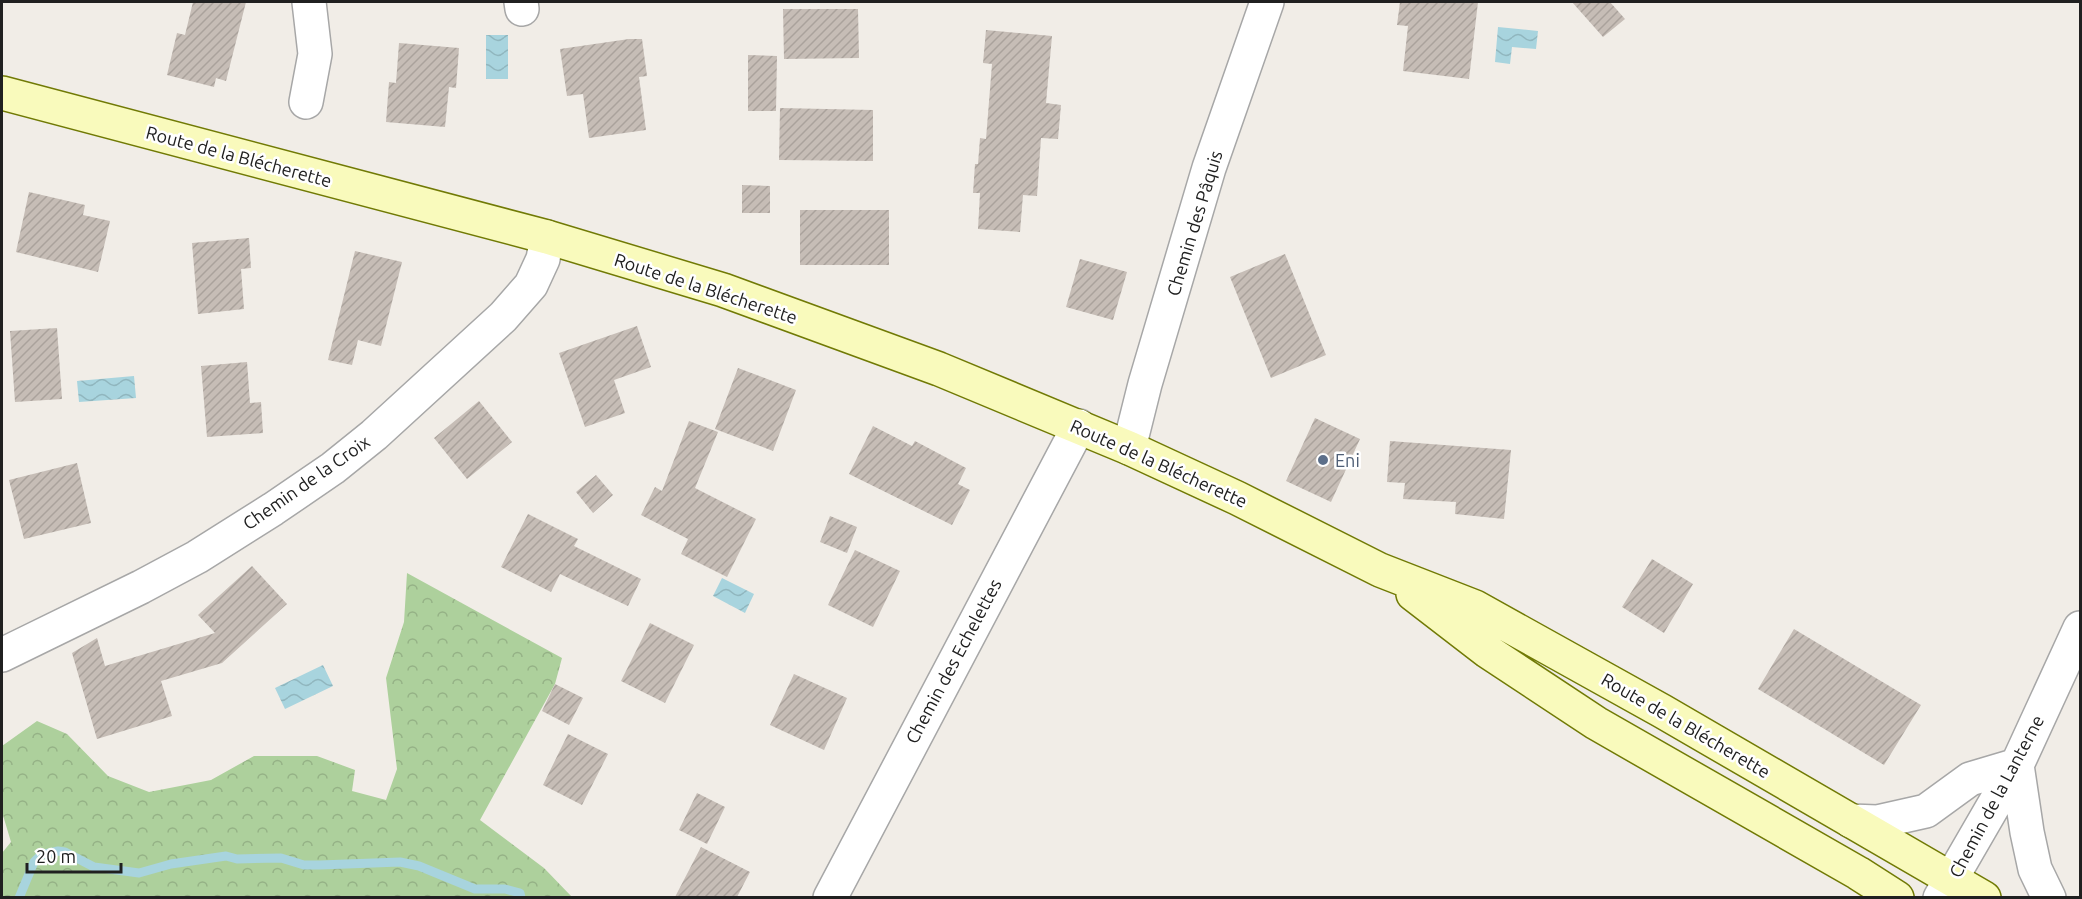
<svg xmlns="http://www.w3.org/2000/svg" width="2082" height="899" viewBox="0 0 2082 899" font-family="Ubuntu,sans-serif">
	<defs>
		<pattern id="forest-crowns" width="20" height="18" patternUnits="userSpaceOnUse" patternTransform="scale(1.5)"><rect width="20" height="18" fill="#add09c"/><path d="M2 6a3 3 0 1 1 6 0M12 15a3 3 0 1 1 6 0" fill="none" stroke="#95b286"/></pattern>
		<pattern id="water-waves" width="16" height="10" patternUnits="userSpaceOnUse" patternTransform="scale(1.5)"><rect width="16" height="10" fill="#a8d4de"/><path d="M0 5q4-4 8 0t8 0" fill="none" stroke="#90b6be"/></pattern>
		<pattern id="building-hatch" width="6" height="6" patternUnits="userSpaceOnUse" patternTransform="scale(1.5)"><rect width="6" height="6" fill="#c6bdb6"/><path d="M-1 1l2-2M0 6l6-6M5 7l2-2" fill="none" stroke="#aaa29c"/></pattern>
	</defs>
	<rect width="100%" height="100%" fill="#f1ede7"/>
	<path fill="url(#forest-crowns)" d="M 407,573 L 562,658 L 555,684 L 480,820 L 544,868 L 572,897 L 2,897 L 2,853 L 11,842 L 2,812 L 2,746 L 37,721 L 67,734 L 108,776 L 149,792 L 211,780 L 254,756 L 317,756 L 355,770 L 352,791 L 386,800 L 397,769 L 386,678 L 404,622 Z"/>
	<path fill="url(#water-waves)" d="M 1498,27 L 1538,31 L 1536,49 L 1512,47 L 1510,64 L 1495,62 Z
		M 486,35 L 508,35 L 508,79 L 486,79 Z
		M 134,376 L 136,398 L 79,402 L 77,381 Z
		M 722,578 L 754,594 L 745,613 L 713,596 Z
		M 323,665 L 333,686 L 285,709 L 275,688 Z"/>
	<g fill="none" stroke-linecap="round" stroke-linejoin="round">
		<path stroke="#a8d4de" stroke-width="9" d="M 19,898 L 34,862 L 41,855 L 58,851 L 65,852 L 94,867 L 139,873 L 171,864 L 226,856 L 237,859 L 281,858 L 304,865 L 320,865 L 400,862 L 419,866 L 475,889 L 505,889 L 520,893 L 521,898"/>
	</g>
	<path fill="url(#building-hatch)" d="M 193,2 L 246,2 L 226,81 L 216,78 L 214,87 L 167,75 L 177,33 L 185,35 Z
		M 1400,2 L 1478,2 L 1469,79 L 1403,71 L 1408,26 L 1397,25 Z
		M 1572,2 L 1610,2 L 1625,19 L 1603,37 Z
		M 783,9 L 858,9 L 859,58 L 784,59 Z
		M 986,30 L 1052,36 L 1046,103 L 1061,105 L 1058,139 L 1041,138 L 1037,196 L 1023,195 L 1020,232 L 978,229 L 980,193 L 973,193 L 975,164 L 978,164 L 980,138 L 986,139 L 992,64 L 983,63 Z
		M 629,39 L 642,39 L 647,76 L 639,77 L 646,130 L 589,138 L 583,94 L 567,96 L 560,49 Z
		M 399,43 L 459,48 L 456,88 L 449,87 L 445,127 L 386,122 L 389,82 L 396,83 Z
		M 748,55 L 777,56 L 776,111 L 748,111 Z
		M 780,108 L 873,110 L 873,161 L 779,160 Z
		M 742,185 L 770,186 L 770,213 L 742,213 Z
		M 29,192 L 85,205 L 83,215 L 110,221 L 98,272 L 16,252 Z
		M 800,210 L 889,210 L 889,265 L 800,265 Z
		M 249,238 L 251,268 L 241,269 L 244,309 L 198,314 L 192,243 Z
		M 355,251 L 402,262 L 381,346 L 358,340 L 352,365 L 328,360 Z
		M 1285,254 L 1326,355 L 1271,378 L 1230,277 Z
		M 1080,259 L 1127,272 L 1113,320 L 1066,307 Z
		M 637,326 L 651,367 L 614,380 L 625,413 L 585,427 L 559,353 Z
		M 57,328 L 62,399 L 15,402 L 10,331 Z
		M 247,362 L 250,403 L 261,402 L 263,433 L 207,437 L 201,366 Z
		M 738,368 L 796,390 L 773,451 L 715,429 Z
		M 479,401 L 512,442 L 467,479 L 434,438 Z
		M 1315,418 L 1360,439 L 1331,502 L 1286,481 Z
		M 689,421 L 718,432 L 695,488 L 756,519 L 727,577 L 681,554 L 688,539 L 641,515 L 655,487 L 662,491 Z
		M 873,426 L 912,446 L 915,441 L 966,468 L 958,484 L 970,490 L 952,525 L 849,474 Z
		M 1390,441 L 1511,450 L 1504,519 L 1455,514 L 1456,502 L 1403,499 L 1405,483 L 1387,482 Z
		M 77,463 L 91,523 L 24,539 L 9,480 Z
		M 596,475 L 613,495 L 593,513 L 576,492 Z
		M 528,514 L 578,539 L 574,546 L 641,579 L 628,606 L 560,574 L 551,592 L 501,567 Z
		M 830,516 L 857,527 L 847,553 L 820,542 Z
		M 855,550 L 900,571 L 873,627 L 828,605 Z
		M 1652,559 L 1693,584 L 1664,633 L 1622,607 Z
		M 252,566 L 287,604 L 222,663 L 161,681 L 172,716 L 97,739 L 72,653 L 97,638 L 105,666 L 215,633 L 198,615 Z
		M 650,623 L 694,645 L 665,703 L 621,681 Z
		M 1794,629 L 1921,705 L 1884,765 L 1758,689 Z
		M 794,674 L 847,698 L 824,750 L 770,725 Z
		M 555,684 L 583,698 L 569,725 L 542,711 Z
		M 568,734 L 608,754 L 582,805 L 543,785 Z
		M 697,793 L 725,807 L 707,844 L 679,830 Z
		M 701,847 L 750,872 L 737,897 L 675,897 Z"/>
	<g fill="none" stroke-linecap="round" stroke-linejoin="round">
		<defs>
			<path id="minor" d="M 521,2 L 522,9
				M 306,102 L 315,54 L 309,2
				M 1129,448 L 1145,384 L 1209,168 L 1267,2
				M 2,655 L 141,587 L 197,557 L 273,509 L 333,468 L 374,435 L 503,317 L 531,285 L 543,259 L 547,237
				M 830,898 L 1079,426"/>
			<path id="tertiary" d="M 2017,765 L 2027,832 L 2035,869 L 2049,898
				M 1851,821 L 1877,822 L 1926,811 L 1970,779 L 2017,765
				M 1940,898 L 2017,765 L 2080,628"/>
			<path id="secondary" d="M 2,93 L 547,237 L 723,290 L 939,369 L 1129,448 L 1237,498 L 1380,570 L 1475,607 L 1662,711 L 1984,898
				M 1413,594 L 1487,651 L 1596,723 L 1858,873 L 1897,898"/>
		</defs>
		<use href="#minor" stroke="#a7a7a7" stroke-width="36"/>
		<use href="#tertiary" stroke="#a7a7a7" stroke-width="36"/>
		<use href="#secondary" stroke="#717a05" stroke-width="36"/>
		<use href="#minor" stroke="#fff" stroke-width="33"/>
		<use href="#tertiary" stroke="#fff" stroke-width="33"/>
		<use href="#secondary" stroke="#f9fabc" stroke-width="33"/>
	</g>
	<circle fill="#5c6f8a" stroke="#fff" stroke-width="2" cx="1323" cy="460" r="6"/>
	<g text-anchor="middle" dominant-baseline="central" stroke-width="5" stroke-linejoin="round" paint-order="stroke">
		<g font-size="18" fill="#202020" stroke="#fff">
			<text transform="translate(239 156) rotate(15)">Route de la Blécherette</text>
			<text transform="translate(1194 223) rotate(-73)">Chemin des Pâquis</text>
			<text transform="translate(706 288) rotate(18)">Route de la Blécherette</text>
			<text transform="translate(1159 463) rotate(24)">Route de la Blécherette</text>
			<text transform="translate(306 482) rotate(-35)">Chemin de la Croix</text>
			<text transform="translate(953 661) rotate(-62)">Chemin des Echelettes</text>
			<text transform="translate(1686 725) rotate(30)">Route de la Blécherette</text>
			<text transform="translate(1996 796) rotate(-62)">Chemin de la Lanterne</text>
		</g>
		<g font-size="18" fill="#4e5e75" stroke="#fff" text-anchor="start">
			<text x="1335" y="460">Eni</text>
		</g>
	</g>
	<rect width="2082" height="899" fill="none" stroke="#202020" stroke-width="6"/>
	<path d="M27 863v9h94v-9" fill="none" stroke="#202020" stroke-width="3"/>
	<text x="36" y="863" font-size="18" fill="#202020" stroke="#ffffff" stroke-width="4.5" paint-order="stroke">20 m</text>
</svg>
